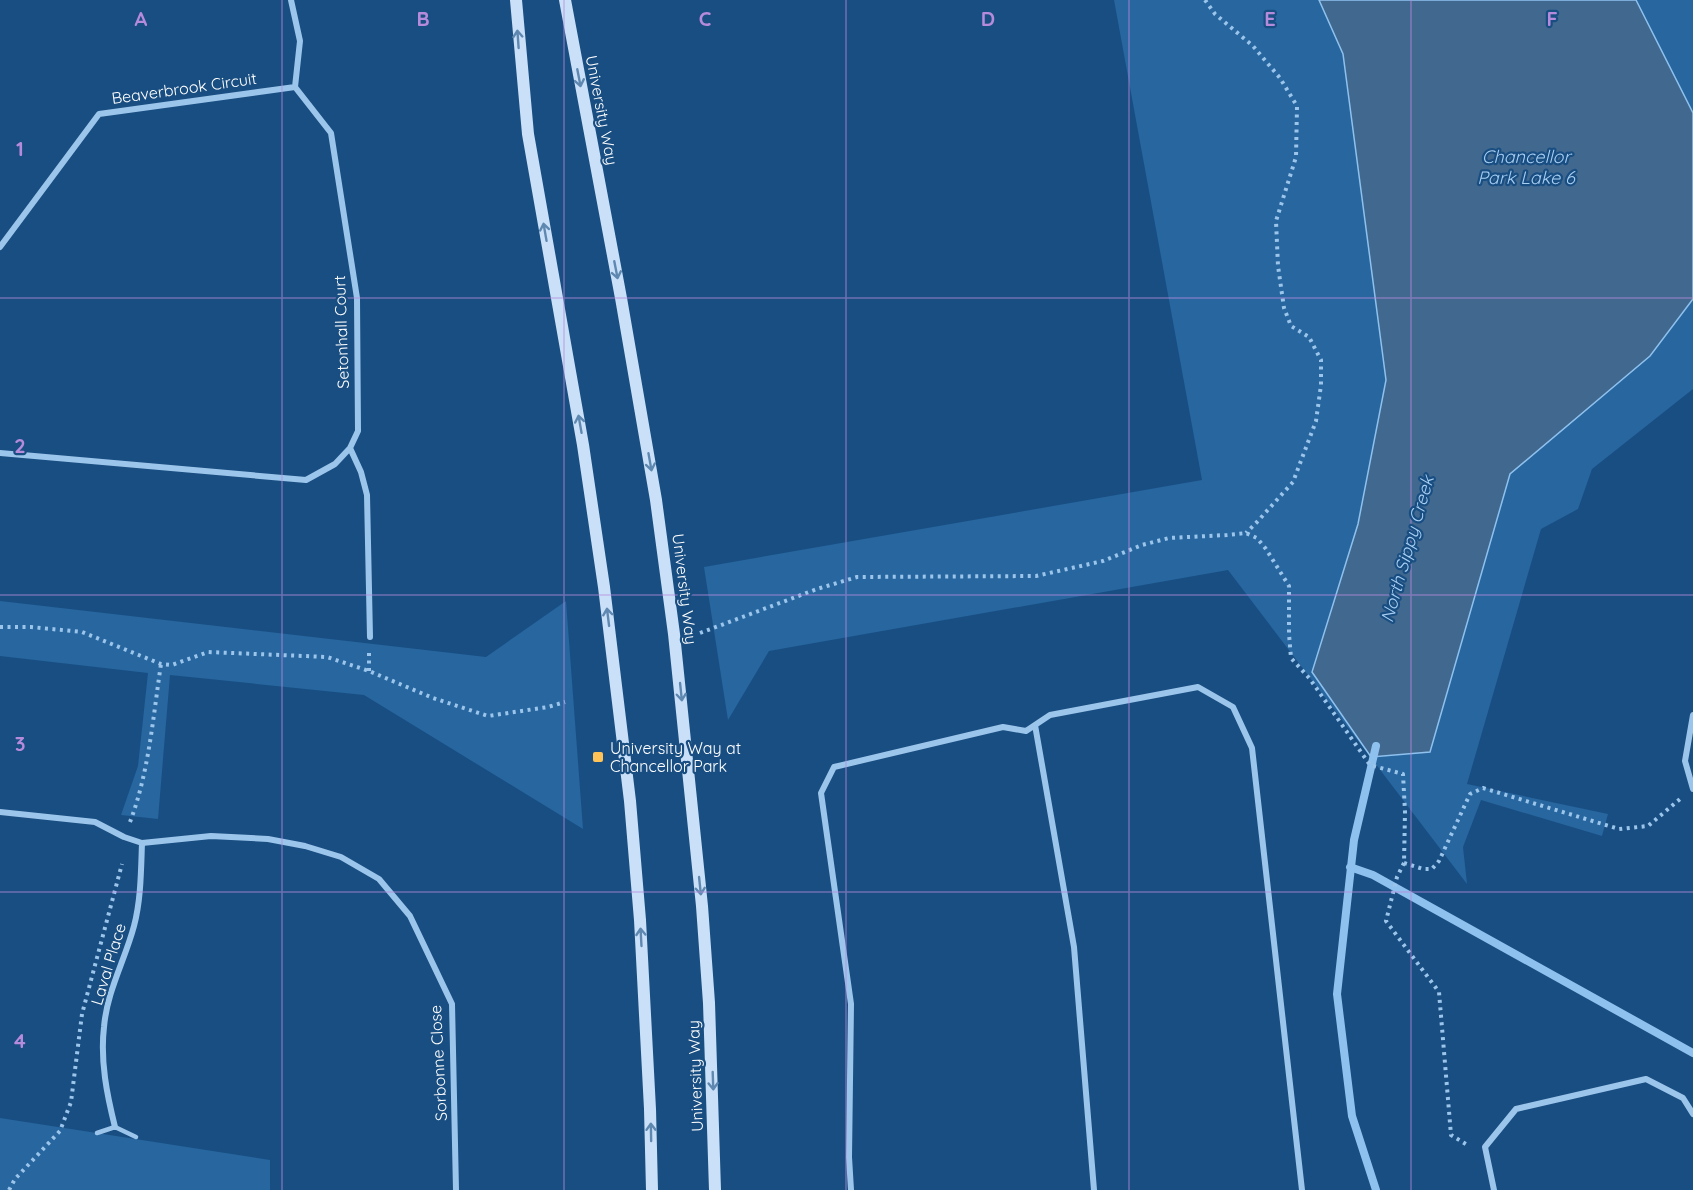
<svg xmlns="http://www.w3.org/2000/svg" width="1693" height="1190" viewBox="0 0 1693 1190" font-family="Quicksand,sans-serif">
	<rect width="100%" height="100%" fill="#194e82"/>
	<path fill="#27669f" d="M 1114,0 L 1693,0 L 1693,389 L 1592,469 L 1578,509 L 1541,529 L 1467,784 L 1608,814 L 1602,836 L 1481,800 L 1463,847 L 1467,884 L 1228,570 L 769,651 L 728,720 L 704,567 L 1202,480 Z
		M 0,601 L 486,657 L 566,601 L 583,829 L 364,695 L 170,675 L 158,819 L 121,815 L 138,766 L 148,673 L 0,656 Z
		M 0,1118 L 270,1160 L 270,1190 L 0,1190 Z"/>
	<path fill="#41688f" stroke="#8fc1ee" stroke-width="1.5" d="M 1319,0 L 1636,0 L 1693,113 L 1693,299 L 1650,356 L 1510,474 L 1430,752 L 1371,757 L 1312,672 L 1358,524 L 1386,380 L 1343,54 Z"/>
	<g fill="none" stroke-linecap="round" stroke-linejoin="round">
		<path stroke="#8fc1ee" stroke-width="8" d="M 1376,746 L 1354,840 L 1337,994 L 1352,1116 L 1376,1190
			M 1350,867 L 1373,875 L 1693,1053"/>
		<path stroke="#9cc5eb" stroke-width="4" stroke-dasharray="3 4.5" stroke-linecap="butt" d="M 1205,0 L 1215,14 L 1253,46 L 1280,78 L 1297,106 L 1296,157 L 1276,221 L 1278,266 L 1284,308 L 1291,326 L 1309,337 L 1321,360 L 1321,385 L 1316,421 L 1293,482 L 1257,522 L 1246,533
			M 0,627 L 31,627 L 82,632 L 161,664 L 172,665 L 208,652 L 327,657 L 369,671 L 433,698 L 488,716 L 548,707 L 565,702
			M 700,633 L 817,589 L 857,577 L 1036,576 L 1103,561 L 1142,545 L 1169,538 L 1227,535 L 1246,533 L 1257,538 L 1266,549 L 1289,586 L 1289,634 L 1291,658 L 1310,679 L 1370,765 L 1403,774 L 1405,812 L 1404,863 L 1397,877 L 1386,921 L 1439,992 L 1451,1135 L 1469,1146
			M 369,671 L 369,653
			M 130,822 C 149,772 153,717 161,664
			M 1404,863 L 1423,869 L 1432,869 L 1439,861 L 1470,794 L 1483,788 L 1619,829 L 1648,826 L 1680,799
			M 9,1190 L 15,1179 L 60,1131 L 71,1102 L 82,1014 L 122,864"/>
		<path stroke="#9cc5eb" stroke-width="4.5" d="M 97,1133 L 115,1127 L 136,1137"/>
		<path stroke="#9cc5eb" stroke-width="6" d="M 291,0 L 300,41 L 295,87 L 331,133 L 357,298 L 358,431 L 350,448 L 361,472 L 367,495 L 370,637
			M 0,247 L 99,114 L 295,87
			M 0,453 L 306,480 L 335,464 L 350,448
			M 1693,715 L 1685,761 L 1693,789
			M 1035,725 L 1074,947 L 1094,1190
			M 0,812 L 95,822 L 124,837 L 142,843 L 211,836 L 268,839 L 305,846 L 341,857 L 379,879 L 410,916 L 452,1004 L 456,1190
			M 115,1127 C 107,1095 100,1061 104,1027 C 107,991 125,960 134,926 C 141,900 141,870 142,843
			M 851,1190 L 849,1157 L 851,1004 L 821,793 L 834,767 L 1003,727 L 1026,731 L 1050,715 L 1198,687 L 1233,707 L 1252,748 L 1302,1190
			M 1494,1190 L 1485,1147 L 1516,1109 L 1646,1079 L 1683,1098 L 1693,1114"/>
		<path stroke="#c9e0f8" stroke-width="12" d="M 516,0 L 528,134 L 583,445 L 604,587 L 630,801 L 640,920 L 650,1109 L 652,1190
			M 565,0 L 621,298 L 656,500 L 674,634 L 702,906 L 709,1003 L 715,1190"/>
	</g>
	<defs><path id="oneway-shaft" d="M-6 0H5M1.5-3L5.5 0L1.5 3" fill="none" stroke-width="1.6" stroke-linecap="round" stroke-linejoin="round" transform="scale(1.5)"/></defs>
	<g stroke="#5f88b1">
		<use href="#oneway-shaft" transform="translate(518 39) rotate(-94)"/>
		<use href="#oneway-shaft" transform="translate(579 78) rotate(79)"/>
		<use href="#oneway-shaft" transform="translate(545 232) rotate(-100)"/>
		<use href="#oneway-shaft" transform="translate(616 270) rotate(79)"/>
		<use href="#oneway-shaft" transform="translate(580 424) rotate(-100)"/>
		<use href="#oneway-shaft" transform="translate(650 462) rotate(80)"/>
		<use href="#oneway-shaft" transform="translate(608 617) rotate(-97)"/>
		<use href="#oneway-shaft" transform="translate(681 692) rotate(84)"/>
		<use href="#oneway-shaft" transform="translate(700 886) rotate(84)"/>
		<use href="#oneway-shaft" transform="translate(641 937) rotate(-93)"/>
		<use href="#oneway-shaft" transform="translate(713 1081) rotate(88)"/>
		<use href="#oneway-shaft" transform="translate(651 1132) rotate(-91)"/>
	</g>
	<path fill="none" stroke="#b68bdc" stroke-width="1.5" stroke-opacity="0.55" d="M 282,0 L 282,1190M 564,0 L 564,1190M 846,0 L 846,1190M 1129,0 L 1129,1190M 1411,0 L 1411,1190M 0,298 L 1693,298M 0,595 L 1693,595M 0,892 L 1693,892"/>
	<rect fill="#ffc357" stroke="#194e82" stroke-width="2" x="592" y="751" width="12" height="12" rx="3"/>
	<g text-anchor="middle" dominant-baseline="central" stroke-width="4.5" stroke-linejoin="round" paint-order="stroke">
		<g font-size="16" fill="#fff" stroke="#194e82">
			<text transform="translate(184 88) rotate(-8)">Beaverbrook Circuit</text>
			<text transform="translate(602 110) rotate(79)">University Way</text>
			<text transform="translate(341 332) rotate(-92)">Setonhall Court</text>
			<text transform="translate(685 589) rotate(83)">University Way</text>
			<text transform="translate(108 964) rotate(-73)">Laval Place</text>
			<text transform="translate(438 1063) rotate(-93)">Sorbonne Close</text>
			<text transform="translate(695 1076) rotate(-92)">University Way</text>
		</g>
		<g font-size="16" fill="#fff" stroke="#194e82" text-anchor="start">
			<text x="610" y="748">University Way at<tspan x="610" dy="18">Chancellor Park</tspan></text>
		</g>
		<g font-size="18" font-style="italic" fill="#a8cff3" stroke="#194e82">
			<text x="1526" y="156">Chancellor<tspan x="1526" dy="21">Park Lake 6</tspan></text>
			<text transform="translate(1407 549) rotate(-74)">North Sippy Creek</text>
		</g>
	</g>
	<g font-size="20" text-anchor="middle" font-weight="bold" fill="#b68bdc" stroke="#194e82" stroke-width="4.5" stroke-linejoin="round" paint-order="stroke">
		<text x="141" y="26">A</text>
		<text x="423" y="26">B</text>
		<text x="705" y="26">C</text>
		<text x="988" y="26">D</text>
		<text x="1270" y="26">E</text>
		<text x="1552" y="26">F</text>
		<text x="20" y="156">1</text>
		<text x="20" y="453">2</text>
		<text x="20" y="751">3</text>
		<text x="20" y="1048">4</text>
	</g>
</svg>
